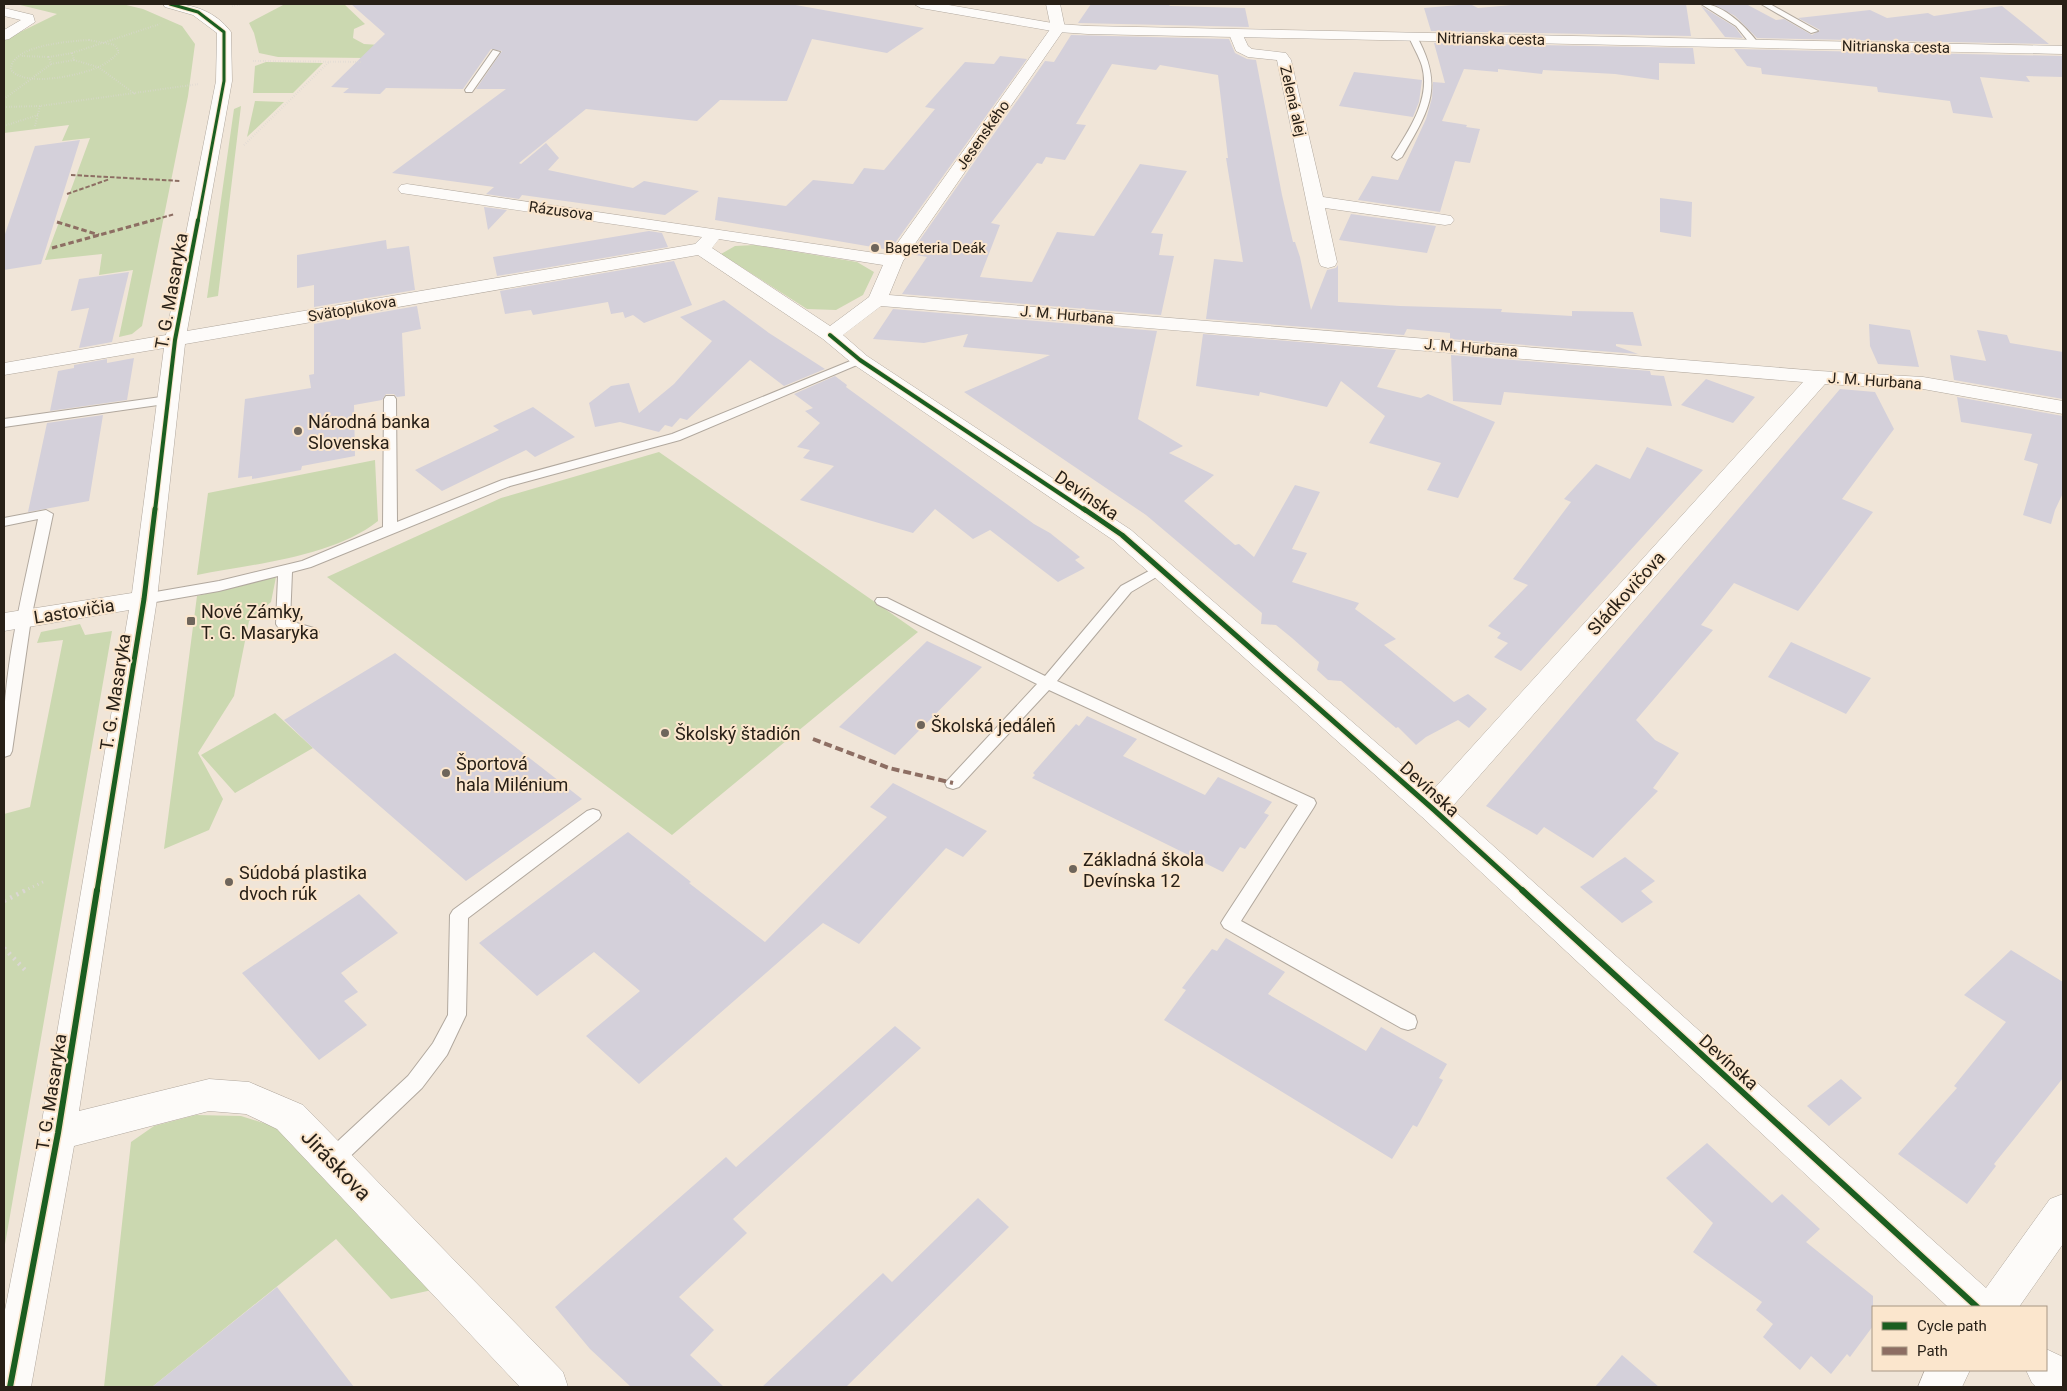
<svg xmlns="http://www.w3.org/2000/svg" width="2067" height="1391" viewBox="0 0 2067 1391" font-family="Roboto,sans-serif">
	<rect width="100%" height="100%" fill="#f0e5d8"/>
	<path fill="#cbd8b0" d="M 16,4 L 122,4 L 143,9 L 182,26 L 195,44 L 188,96 L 142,326 L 132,334 L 119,337 L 133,270 L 99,275 L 102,254 L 45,260 L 90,138 L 62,141 L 69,125 L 4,133 L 4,40 L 57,14 Z
		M 285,4 L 344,4 L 365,24 L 354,29 L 353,38 L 364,44 L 380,45 L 367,58 L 278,57 L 259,53 L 254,33 L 249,23 Z
		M 266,62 L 323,63 L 293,93 L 253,93 L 255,66 Z
		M 255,101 L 284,102 L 247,137 Z
		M 241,106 L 218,296 L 207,298 L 234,109 Z
		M 755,245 L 857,262 L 874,272 L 863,295 L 836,310 L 807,309 L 721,254 L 735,246 Z
		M 659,452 L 918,632 L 672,835 L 327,577 L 501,498 Z
		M 375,460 L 378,521 C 333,557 253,564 197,575 L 208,493 Z
		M 276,577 L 271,602 L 249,621 L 234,696 L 198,753 L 223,799 L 209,830 L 164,849 L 197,596 Z
		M 80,624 L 85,635 L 112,631 L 4,1250 L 4,814 L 30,807 L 63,640 L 37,643 L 41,632 Z
		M 275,713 L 313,748 L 235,793 L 201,755 Z
		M 196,1115 L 241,1116 L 276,1127 L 432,1290 L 391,1299 L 336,1239 L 152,1387 L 104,1387 L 131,1142 L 154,1126 Z"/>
	<path fill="#d4d0da" d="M 351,4 L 790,4 L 924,28 L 887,53 L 812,39 L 787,101 L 720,100 L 697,121 L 586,109 L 519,163 L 521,164 L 546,143 L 559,158 L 548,170 L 633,188 L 644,181 L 699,191 L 665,215 L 522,195 L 519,199 L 486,194 L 494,187 L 392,173 L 506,89 L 476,89 L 502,51 L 491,49 L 463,89 L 386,88 L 380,94 L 343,93 L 349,88 L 331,87 L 385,34 Z
		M 1091,4 L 1168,4 L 1170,6 L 1245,8 L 1249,27 L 1078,23 Z
		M 1470,4 L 1478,8 L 1523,4 L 1686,4 L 1691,36 L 1431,31 L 1424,8 Z
		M 1712,4 L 1746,4 L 1776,20 L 1784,19 L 1812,35 L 1820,30 L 1798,18 L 1870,10 L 1887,18 L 1928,13 L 1934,16 L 2002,6 L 2049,44 L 1757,38 L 1735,16 Z
		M 1701,6 L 1735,27 L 1743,38 L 1725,37 Z
		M 1071,35 L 1229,39 L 1235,53 L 1247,59 L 1256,60 L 1282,195 L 1293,242 L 1295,242 L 1300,257 L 1311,310 L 1327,270 L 1336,268 L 1338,265 L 1338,302 L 1400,306 L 1502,309 L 1501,312 L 1572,316 L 1572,311 L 1633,312 L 1642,346 L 1616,344 L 1616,346 L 1638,354 L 1450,339 L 1450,333 L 1407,329 L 1404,335 L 1206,319 L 1214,259 L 1243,262 L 1226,158 L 1228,158 L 1218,75 L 1160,65 L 1156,70 L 1112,64 L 1076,124 L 1086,125 L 1065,160 L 1046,157 L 1042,164 L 1037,163 L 991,223 L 1000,225 L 980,277 L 1032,282 L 1057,232 L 1094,236 L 1140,164 L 1187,171 L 1151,233 L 1163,234 L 1159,255 L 1174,256 L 1161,315 L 902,294 L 927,257 L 910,254 L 1045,61 L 1054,62 Z
		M 1434,43 L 1693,48 L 1695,64 L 1659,63 L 1659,80 L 1615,74 L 1543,70 L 1542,74 L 1498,69 L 1498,72 L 1464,69 L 1442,121 L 1467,125 L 1466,127 L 1480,129 L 1470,163 L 1455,161 L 1440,212 L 1358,200 L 1372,176 L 1398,180 L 1426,119 L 1432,98 L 1433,82 L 1445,83 Z
		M 1734,49 L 2063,56 L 2063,77 L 2026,76 L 2030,82 L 1980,77 L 1993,118 L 1953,113 L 1950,101 L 1878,92 L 1877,87 L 1762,74 L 1761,68 L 1747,66 Z
		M 1000,56 L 1027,59 L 890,250 L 715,220 L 718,197 L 786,206 L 813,180 L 853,184 L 864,168 L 884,170 L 935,109 L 925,107 L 965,62 L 994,64 Z
		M 1354,72 L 1422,80 L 1419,102 L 1413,117 L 1339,106 Z
		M 80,140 L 41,264 L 4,270 L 4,237 L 35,146 Z
		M 1660,198 L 1692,202 L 1691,237 L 1660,232 Z
		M 484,207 L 507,210 L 488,230 Z
		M 1351,214 L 1436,226 L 1427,253 L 1339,240 Z
		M 649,231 L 662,233 L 668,247 L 497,276 L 493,257 Z
		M 386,240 L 387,249 L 409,246 L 415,290 L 314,307 L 314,285 L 297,288 L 297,255 Z
		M 674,261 L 692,305 L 644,323 L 633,315 L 625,318 L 623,312 L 611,314 L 608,302 L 533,315 L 531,310 L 505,314 L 500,291 Z
		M 129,272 L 112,342 L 79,348 L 89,308 L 71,311 L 79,279 Z
		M 724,300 L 769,333 L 825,369 L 784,386 L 750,360 L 687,420 L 680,418 L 672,427 L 665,425 L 659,432 L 620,422 L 595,427 L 589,403 L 611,386 L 629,383 L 639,413 L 674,384 L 712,341 L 680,317 Z
		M 417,306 L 421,329 L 402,333 L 405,396 L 397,397 L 394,394 L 386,394 L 382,400 L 354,405 L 355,456 L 302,466 L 301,470 L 252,479 L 252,476 L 238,478 L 245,399 L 311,388 L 309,375 L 314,374 L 314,324 Z
		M 893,309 L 1157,331 L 1138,419 L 1183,446 L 1169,453 L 1214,475 L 1184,501 L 1235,545 L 1239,544 L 1254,557 L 1295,485 L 1320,492 L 1292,549 L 1307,553 L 1292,582 L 1359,603 L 1355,609 L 1396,639 L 1384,645 L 1454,702 L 1468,694 L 1487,709 L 1469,728 L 1458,720 L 1426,737 L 1416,745 L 1398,727 L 1396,728 L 1341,681 L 1328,680 L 1317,670 L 1319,662 L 1292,638 L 1276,625 L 1261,624 L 1262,613 L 1146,515 L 964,392 L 1050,355 L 963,347 L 968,334 L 924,343 L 873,339 Z
		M 1869,324 L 1910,330 L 1919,367 L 1878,364 L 1870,346 Z
		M 1977,330 L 2007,335 L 2010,343 L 2063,352 L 2063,399 L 1954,380 L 1950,355 L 1986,361 Z
		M 1203,334 L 1396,350 L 1377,387 L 1421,398 L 1428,394 L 1495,422 L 1458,498 L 1427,490 L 1441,463 L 1369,443 L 1385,416 L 1341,381 L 1327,407 L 1260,392 L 1259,396 L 1196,386 Z
		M 1451,355 L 1650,371 L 1651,375 L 1664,376 L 1672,406 L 1504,392 L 1501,405 L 1453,401 Z
		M 134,358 L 127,400 L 50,411 L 58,371 L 74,368 L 74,365 L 107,359 L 107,363 Z
		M 835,376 L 847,385 L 846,387 L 1034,524 L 1050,533 L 1080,557 L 1075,560 L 1085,568 L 1058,582 L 990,530 L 973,539 L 935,509 L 913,533 L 800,500 L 834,466 L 803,458 L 810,450 L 797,447 L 820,423 L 805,411 L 813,408 L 794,394 Z
		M 1706,379 L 1755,397 L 1733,423 L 1681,405 Z
		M 1840,389 L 1875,392 L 1894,429 L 1842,499 L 1873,512 L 1798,611 L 1734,583 L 1701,625 L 1713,630 L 1636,720 L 1655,740 L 1679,753 L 1653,788 L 1658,791 L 1593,858 L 1544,827 L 1537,835 L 1486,806 Z
		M 1957,397 L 2063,416 L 2063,493 L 2055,510 L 2051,524 L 2023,515 L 2038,464 L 2024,460 L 2032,434 L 1961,422 Z
		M 533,407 L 575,437 L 535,457 L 526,450 L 442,491 L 415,470 L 499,430 L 493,426 Z
		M 103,415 L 89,501 L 28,512 L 47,423 Z
		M 1647,447 L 1703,470 L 1521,671 L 1494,657 L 1508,643 L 1497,638 L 1501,633 L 1488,626 L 1528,585 L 1513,579 L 1571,502 L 1564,499 L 1596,464 L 1630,479 Z
		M 927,641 L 982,667 L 895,755 L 839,727 Z
		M 1791,642 L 1871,678 L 1846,714 L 1768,677 Z
		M 395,653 L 582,799 L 466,881 L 313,748 L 284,720 Z
		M 1087,716 L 1137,739 L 1123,756 L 1205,795 L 1218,777 L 1272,802 L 1264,813 L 1269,815 L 1245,849 L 1240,847 L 1223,872 L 1032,778 L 1035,775 L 1033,773 L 1076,724 L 1079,726 Z
		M 893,783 L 987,831 L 963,857 L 946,848 L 859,944 L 823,923 L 639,1084 L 586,1036 L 640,991 L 594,952 L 537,996 L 479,943 L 628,832 L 691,882 L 689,883 L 765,942 L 887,817 L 870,807 Z
		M 1625,857 L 1655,881 L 1641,891 L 1653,902 L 1622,923 L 1580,887 Z
		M 359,894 L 398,933 L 341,973 L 358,992 L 344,1001 L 367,1025 L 319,1060 L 242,973 Z
		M 1226,938 L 1285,972 L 1268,994 L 1366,1051 L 1381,1027 L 1447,1064 L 1439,1078 L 1443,1080 L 1417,1127 L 1413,1125 L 1392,1159 L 1164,1020 L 1186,990 L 1182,988 L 1212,949 L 1217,951 Z
		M 2011,950 L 2063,982 L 2063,1078 L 1994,1164 L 1996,1166 L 1967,1204 L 1898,1154 L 1957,1088 L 1954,1086 L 2006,1022 L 1964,995 Z
		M 895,1026 L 921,1048 L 733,1219 L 747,1233 L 679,1297 L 714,1330 L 690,1355 L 724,1387 L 631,1387 L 590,1349 L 555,1307 L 726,1157 L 736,1167 Z
		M 1841,1079 L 1862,1098 L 1829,1126 L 1807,1106 Z
		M 1707,1143 L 1772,1203 L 1782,1194 L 1820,1229 L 1806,1242 L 1873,1296 L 1873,1326 L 1850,1357 L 1847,1354 L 1831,1374 L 1811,1356 L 1800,1370 L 1763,1337 L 1773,1324 L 1756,1310 L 1762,1302 L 1693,1252 L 1713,1223 L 1666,1178 Z
		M 978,1198 L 1009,1227 L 846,1387 L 762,1387 L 883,1273 L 892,1282 Z
		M 277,1287 L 354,1387 L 152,1387 Z
		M 1622,1355 L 1659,1387 L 1595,1387 Z"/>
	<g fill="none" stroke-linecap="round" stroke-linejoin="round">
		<defs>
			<path id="service" d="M 1701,4 C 1723,3 1747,28 1759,44 L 1758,46 L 1752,46 L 1736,26 Z
				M 1761,4 L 1770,4 L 1818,31 L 1811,33 Z
				M 1410,35 L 1416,35 C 1445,87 1429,110 1402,157 L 1397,160 L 1392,157 C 1409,130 1431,99 1422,66 C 1419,56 1413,47 1409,37 Z
				M 493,50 L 500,52 L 472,92 L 466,92 L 465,90 Z
				M 860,357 L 864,358 L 866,360 L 864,362 L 680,440 L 510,486 L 311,567 L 292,572 L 290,621 L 317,629 L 319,632 L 317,635 L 312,637 L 278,627 L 276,624 L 278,576 L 219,591 L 144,604 L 139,602 L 137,599 L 139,596 L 144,594 L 219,581 L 302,561 L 383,527 L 384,399 L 386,396 L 394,396 L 396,399 L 397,522 L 502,480 L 672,434 Z
				M 168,396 L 172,397 L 174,400 L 172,403 L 4,427 L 4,419 Z
				M 46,510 L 53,514 L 31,619 L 12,751 L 10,755 L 4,757 C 0,678 22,597 38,519 L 4,526 L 4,518 Z
				M 1160,565 L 1165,566 L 1167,569 L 1165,572 L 1131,592 L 1057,681 L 1314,799 L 1316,803 L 1314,807 L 1241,921 L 1415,1016 L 1417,1022 L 1415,1028 L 1408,1030 L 1401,1028 L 1224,928 L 1221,923 L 1224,918 L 1298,805 L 1049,690 L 959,787 L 953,789 L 947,787 L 945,783 L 1037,684 L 877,604 L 875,601 L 877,598 L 887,598 L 1045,676 L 1121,586 Z
				M 593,809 L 599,811 L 601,815 L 599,819 L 468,918 L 466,1015 L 447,1055 L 422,1088 L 339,1167 L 332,1169 L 325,1167 L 322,1160 L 325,1153 L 408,1076 L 433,1043 L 448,1015 L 450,915 L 453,910 L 587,811 Z"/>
			<path id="minor" d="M 163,4 C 188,2 215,10 231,32 L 232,81 L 187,331 L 695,244 L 702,237 L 401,193 L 398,189 L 401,185 L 407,184 L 889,255 L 1051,28 L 1046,4 L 1060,4 L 1065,28 L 903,261 L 889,295 L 1819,371 L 1923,377 L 2063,401 L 2063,414 L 1923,389 L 1825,384 L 1451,808 L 1986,1288 L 2050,1199 L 2063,1194 L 2063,1244 L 2019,1307 L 1948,1307 L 1422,817 L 1113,540 L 853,364 L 823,339 L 698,255 L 185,344 L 157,599 L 79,1111 L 209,1079 L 249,1082 L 303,1105 L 563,1372 L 568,1387 L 520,1387 L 277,1129 L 246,1114 L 209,1111 L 74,1146 L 31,1387 L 4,1387 L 4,1315 L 40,1133 L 129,610 L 4,631 L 4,613 L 132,593 L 164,348 L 4,375 L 4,363 L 166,335 L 216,81 L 217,33 L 193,15 L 165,7 ZM 719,239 L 883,265 L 869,297 L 830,326 L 712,248 ZM 881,306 L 1803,382 L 1432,791 L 1131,530 L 867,356 L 843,335 Z
				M 4,8 L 33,15 L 35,22 L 9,39 L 4,40 L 4,30 L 21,20 L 4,16 Z
				M 1236,30 L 1241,31 L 1248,46 L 1252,49 L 1286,53 L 1291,60 L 1323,197 L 1445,215 L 1451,216 L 1454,220 L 1451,224 L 1445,225 L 1325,208 L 1337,262 L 1335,266 L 1328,268 L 1321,266 L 1319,262 L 1277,60 L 1248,57 L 1236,51 L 1229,34 L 1231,31 Z
				M 2046,1349 L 2063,1357 L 2063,1387 L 2036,1387 L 2032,1383 L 2026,1370 L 2046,1370 Z
				M 1925,1370 L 1970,1370 L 1962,1387 L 1918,1387 Z"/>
			<path id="secondary" d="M 914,4 L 943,4 L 1058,24 L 1088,26 L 2063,46 L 2063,54 L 1088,34 L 1058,32 L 921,8 Z"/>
		</defs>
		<use href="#service" stroke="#b1a89e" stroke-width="2"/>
		<use href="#minor" stroke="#b1a89e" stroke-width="1"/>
		<use href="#secondary" stroke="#b1a89e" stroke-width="1"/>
		<path stroke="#dbd7d3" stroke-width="2" stroke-dasharray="0.5 2" stroke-linecap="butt" d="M 232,6 L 243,4
			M 89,40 L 115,45 L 119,52 C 113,58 108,62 101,66 C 82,75 26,88 11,70 C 10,45 72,41 89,40 Z
			M 72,53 L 160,24
			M 72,53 L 74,60 L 51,64 L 49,57 Z
			M 22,56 L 49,57
			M 74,60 L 98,67 L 135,94
			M 253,61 L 363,62
			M 4,99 L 51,64
			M 4,107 L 40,106 L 199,84
			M 4,126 L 38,115
			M 35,126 L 40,106
			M 244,145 L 329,62"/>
		<path stroke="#dbd7d3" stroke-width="3" stroke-dasharray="1 4" stroke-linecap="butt" d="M 24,891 L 45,881"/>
		<path stroke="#dbd7d3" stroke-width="4.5" stroke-dasharray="2 5" stroke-linecap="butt" d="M 4,901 L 26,890
			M 4,948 L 27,972"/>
		<use href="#service" fill="#fdfbf9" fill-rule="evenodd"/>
		<use href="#minor" fill="#fdfbf9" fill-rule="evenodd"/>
		<use href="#secondary" fill="#fdfbf9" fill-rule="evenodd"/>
		<path stroke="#8d6e63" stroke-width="2" stroke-dasharray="4.5 2" stroke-linecap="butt" d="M 71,175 L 181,181
			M 67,194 L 110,179
			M 150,221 L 175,214"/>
		<path stroke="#8d6e63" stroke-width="3" stroke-dasharray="5.5 3" stroke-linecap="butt" d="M 57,222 L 99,235
			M 52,248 L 154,220"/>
		<path stroke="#8d6e63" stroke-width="4" stroke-dasharray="8 4" stroke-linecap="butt" d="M 813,739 L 889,768 L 953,783"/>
		<defs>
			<path id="cycleway-far3" d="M 170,4 L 198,12 L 224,32 L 224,81 L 198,221"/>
			<path id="cycleway-far2" d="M 830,335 L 860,360 L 1086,511
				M 155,511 L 175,340 L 198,220"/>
			<path id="cycleway-far1" d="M 1084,509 L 1122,535 L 1433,809 L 1523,891
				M 97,891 L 144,599 L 155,509"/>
			<path id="cycleway" d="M 1522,890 L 1977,1307
				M 10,1387 L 58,1133 L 97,890"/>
		</defs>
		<use href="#cycleway-far3" stroke="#fbe6cd" stroke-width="5"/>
		<use href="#cycleway-far2" stroke="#fbe6cd" stroke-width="6"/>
		<use href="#cycleway-far1" stroke="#fbe6cd" stroke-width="8"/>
		<use href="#cycleway" stroke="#fbe6cd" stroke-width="9"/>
		<use href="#cycleway-far3" stroke="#1b5e20" stroke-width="3"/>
		<use href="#cycleway-far2" stroke="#1b5e20" stroke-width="4"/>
		<use href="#cycleway-far1" stroke="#1b5e20" stroke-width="5"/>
		<use href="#cycleway" stroke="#1b5e20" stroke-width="6"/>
	</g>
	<g fill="#6e655b" stroke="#fbe6cd" stroke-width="2">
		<circle cx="875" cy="248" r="5"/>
		<circle cx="298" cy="431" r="5"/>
		<rect x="186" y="616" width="10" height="10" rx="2.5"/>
		<circle cx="921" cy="725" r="5"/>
		<circle cx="665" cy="733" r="5"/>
		<circle cx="446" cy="773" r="5"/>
		<circle cx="1073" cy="869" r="5"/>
		<circle cx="229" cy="882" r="5"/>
	</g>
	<g text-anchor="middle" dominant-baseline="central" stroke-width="4" stroke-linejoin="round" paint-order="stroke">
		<g font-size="15" fill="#282017" stroke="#fbe6cd">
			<text transform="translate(1491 39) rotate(1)">Nitrianska cesta</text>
			<text transform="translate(1896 47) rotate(1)">Nitrianska cesta</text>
			<text transform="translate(1293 101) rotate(77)">Zelená alej</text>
			<text transform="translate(983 135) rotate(-55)">Jesenského</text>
			<text transform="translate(561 211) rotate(8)">Rázusova</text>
			<text transform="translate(352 309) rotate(-10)">Svätoplukova</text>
			<text transform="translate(1067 315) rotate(5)">J. M. Hurbana</text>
			<text transform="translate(1471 348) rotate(5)">J. M. Hurbana</text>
			<text transform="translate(1875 381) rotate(4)">J. M. Hurbana</text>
		</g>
		<g font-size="15" fill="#282017" stroke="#fbe6cd" text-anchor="start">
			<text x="885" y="248">Bageteria Deák</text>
		</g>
		<g font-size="18" fill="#282017" stroke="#fbe6cd">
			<text transform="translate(171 291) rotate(-80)">T. G. Masaryka</text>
			<text transform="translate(1087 495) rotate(34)">Devínska</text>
			<text transform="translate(1626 593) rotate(-48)">Sládkovičova</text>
			<text transform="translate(74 611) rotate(-9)">Lastovičia</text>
			<text transform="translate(115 692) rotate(-81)">T. G. Masaryka</text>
			<text transform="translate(1430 789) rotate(42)">Devínska</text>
			<text transform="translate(1729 1062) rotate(42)">Devínska</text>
			<text transform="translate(51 1092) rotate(-81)">T. G. Masaryka</text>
		</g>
		<g font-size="18" fill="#282017" stroke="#fbe6cd" text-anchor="start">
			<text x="308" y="421">Národná banka<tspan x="308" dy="21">Slovenska</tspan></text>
			<text x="201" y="611">Nové Zámky,<tspan x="201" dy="21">T. G. Masaryka</tspan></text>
			<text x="931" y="725">Školská jedáleň</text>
			<text x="675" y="733">Školský štadión</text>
			<text x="456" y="763">Športová<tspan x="456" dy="21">hala Milénium</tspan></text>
			<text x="1083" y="859">Základná škola<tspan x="1083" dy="21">Devínska 12</tspan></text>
			<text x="239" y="872">Súdobá plastika<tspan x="239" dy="21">dvoch rúk</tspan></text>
		</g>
		<g font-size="21" fill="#282017" stroke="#fbe6cd">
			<text transform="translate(336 1165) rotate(46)">Jiráskova</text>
		</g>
	</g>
	<rect width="2067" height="1391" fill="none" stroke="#282017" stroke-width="10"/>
	<rect x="1872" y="1306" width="175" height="65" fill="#fbe6cd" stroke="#a79784"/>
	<rect x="1882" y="1322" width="25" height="8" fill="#1b5e20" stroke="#a79784"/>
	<text x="1917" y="1331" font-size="15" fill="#282017">Cycle path</text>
	<rect x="1882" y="1347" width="25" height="8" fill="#8d6e63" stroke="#a79784"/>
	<text x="1917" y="1356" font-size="15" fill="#282017">Path</text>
</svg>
